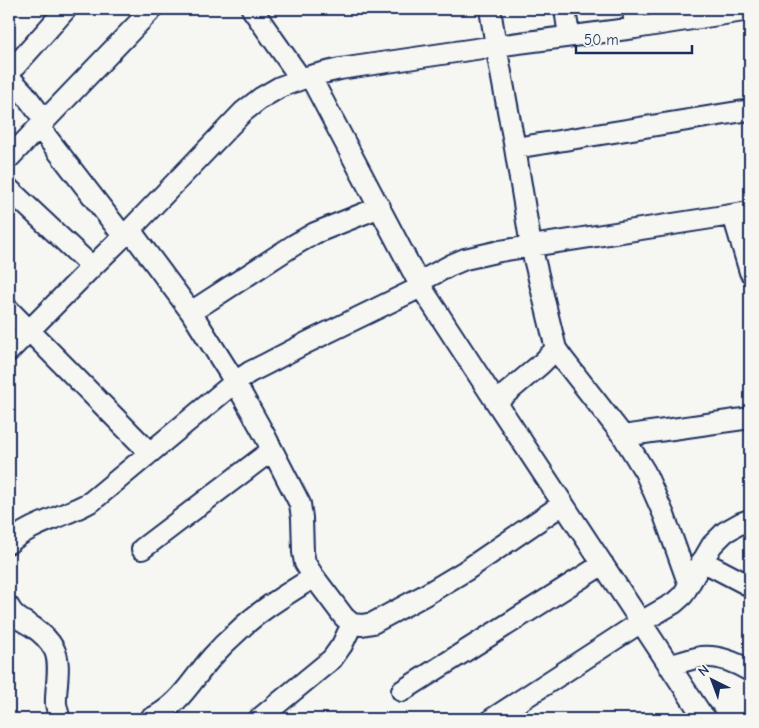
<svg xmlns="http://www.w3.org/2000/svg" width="759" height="728" viewBox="0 0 759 728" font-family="'Comic Neue',sans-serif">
	<rect width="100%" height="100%" fill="#f6f6f2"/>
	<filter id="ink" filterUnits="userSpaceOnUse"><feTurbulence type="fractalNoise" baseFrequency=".02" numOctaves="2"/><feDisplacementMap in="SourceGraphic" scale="10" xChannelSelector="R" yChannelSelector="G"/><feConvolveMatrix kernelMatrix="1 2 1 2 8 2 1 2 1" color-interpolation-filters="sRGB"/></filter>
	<g filter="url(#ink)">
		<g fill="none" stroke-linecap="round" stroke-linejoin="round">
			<defs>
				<path id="minor" d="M 252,9 L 301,79
					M 490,9 L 496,46 L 515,148 L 531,246 L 556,349 L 563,359 L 623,436 L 645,472 L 664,515 L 689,585
					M 565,9 L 569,36
					M 633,9 L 635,28
					M 9,73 L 66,9
					M 310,76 L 421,287 L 496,402 L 700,712 L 706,719
					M 9,77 L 24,93 L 45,121
					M 39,127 L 124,237
					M 515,148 L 750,110
					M 9,158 L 152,9
					M 9,189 L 92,267
					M 733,215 L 750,272
					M 130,230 L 191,312 L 235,382 L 264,434 L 300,504 L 302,518 L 303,552 L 305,563 L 314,577 L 344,617 L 352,624 L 362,625 L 373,623 L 425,595 L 465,571 L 563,504
					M 419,282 L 451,265 L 465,259 L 500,251 L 750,212
					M 9,310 L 150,453
					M 191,312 L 294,245 L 315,233 L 380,207
					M 9,351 L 92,267 L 130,230 L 243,112 L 261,98 L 280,87 L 310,76 L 340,69 L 496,46 L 635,28 L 750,10
					M 496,402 L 541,364 L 556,349
					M 623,436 L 750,418
					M 9,543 C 33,522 65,517 92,501 L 235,382 L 250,372 L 266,364 L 306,343 L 421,287
					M 142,549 L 272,450
					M 702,561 L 750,586
					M 9,607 C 14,617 23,621 33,627 C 42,633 49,640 54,649 C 62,664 55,688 56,704 C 57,709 58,714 60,719
					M 669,666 C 679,663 690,659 701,657 C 719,655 735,662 750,671
					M 402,691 L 603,564
					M 150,719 C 180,705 191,681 212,657 C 219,649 228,640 236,633 C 258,611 287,594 314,577
					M 259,719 L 332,659 L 342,645 L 352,624
					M 492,719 L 641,622 L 674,603 L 683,595 L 712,545 L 725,532 L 741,523 L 750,520"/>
			</defs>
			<use href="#minor" stroke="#1b2f5e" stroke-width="24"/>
			<use href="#minor" stroke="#f6f6f2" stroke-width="20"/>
		</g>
	</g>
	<rect width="759" height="728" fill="none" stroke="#f6f6f2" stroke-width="30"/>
	<rect x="15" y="15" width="729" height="698" fill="none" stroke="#1b2f5e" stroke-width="2" filter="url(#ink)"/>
	<g transform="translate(712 680) rotate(318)" stroke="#f6f6f2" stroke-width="4" paint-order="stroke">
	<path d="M0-4L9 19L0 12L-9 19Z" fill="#1b2f5e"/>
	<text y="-8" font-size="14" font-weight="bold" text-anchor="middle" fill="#1b2f5e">N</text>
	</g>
	<path d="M576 45v8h116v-8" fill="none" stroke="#1b2f5e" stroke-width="2.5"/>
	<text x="584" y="45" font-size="15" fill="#1b2f5e" stroke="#f6f6f2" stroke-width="4" paint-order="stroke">50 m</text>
</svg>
